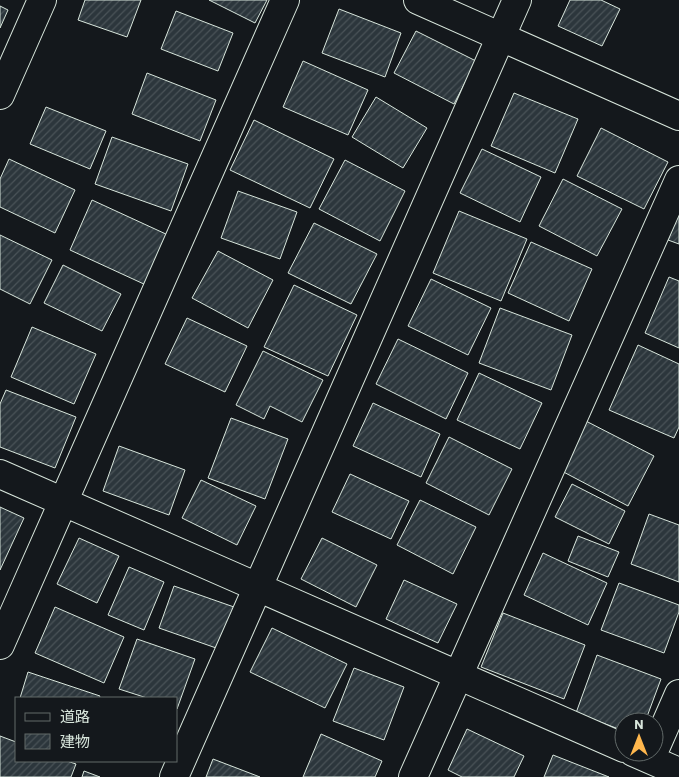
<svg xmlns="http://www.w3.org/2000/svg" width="679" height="777" viewBox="0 0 679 777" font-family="Barlow,'Noto Sans JP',sans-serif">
	<defs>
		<pattern id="building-hatch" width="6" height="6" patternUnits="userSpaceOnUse" patternTransform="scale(1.25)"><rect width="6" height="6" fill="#2c363c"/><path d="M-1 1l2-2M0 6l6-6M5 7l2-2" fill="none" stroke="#4a5358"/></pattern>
	</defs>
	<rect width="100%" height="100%" fill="#14181c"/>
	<path fill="url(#building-hatch)" stroke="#d8e6dc" d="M 85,0 L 141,0 L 127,37 L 78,20 Z
		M 209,0 L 267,0 L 255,23 Z
		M 570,0 L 601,0 L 620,9 L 602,46 L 558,26 Z
		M 0,6 L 8,10 L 0,28 Z
		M 339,9 L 401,33 L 385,77 L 322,53 Z
		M 176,11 L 233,33 L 218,71 L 161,49 Z
		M 416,31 L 476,61 L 454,104 L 394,73 Z
		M 303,61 L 368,90 L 348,135 L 283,107 Z
		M 147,73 L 216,100 L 200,141 L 132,114 Z
		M 514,93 L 578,119 L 555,173 L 491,146 Z
		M 376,97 L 427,128 L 403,168 L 352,137 Z
		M 46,107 L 106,131 L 90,169 L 30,144 Z
		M 254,120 L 334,159 L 310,208 L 230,170 Z
		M 601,128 L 668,162 L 644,209 L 577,176 Z
		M 112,137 L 188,164 L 171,211 L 95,184 Z
		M 482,149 L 541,177 L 520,222 L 460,193 Z
		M 9,159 L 75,190 L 55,233 L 0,207 L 0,179 Z
		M 345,160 L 405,191 L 380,241 L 319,209 Z
		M 563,179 L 622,209 L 597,256 L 539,226 Z
		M 238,191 L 297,212 L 280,259 L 221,238 Z
		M 92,200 L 168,235 L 146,285 L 70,250 Z
		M 459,211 L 527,239 L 501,301 L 433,273 Z
		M 679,213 L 679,244 L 668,240 Z
		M 314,223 L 377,254 L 351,304 L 288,273 Z
		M 0,235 L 52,260 L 30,304 L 0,289 Z
		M 531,242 L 592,269 L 569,321 L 508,293 Z
		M 218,251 L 273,280 L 248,328 L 192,298 Z
		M 63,265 L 121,294 L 102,331 L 44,303 Z
		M 669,277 L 679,281 L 679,348 L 645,333 Z
		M 431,279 L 491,308 L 468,355 L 408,326 Z
		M 294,285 L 357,315 L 328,376 L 264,347 Z
		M 500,308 L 572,335 L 551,390 L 479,363 Z
		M 187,318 L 247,346 L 225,392 L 165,364 Z
		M 32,327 L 96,354 L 74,404 L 11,377 Z
		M 398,339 L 468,373 L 446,419 L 376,384 Z
		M 638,345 L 679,364 L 679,427 L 674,438 L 609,410 Z
		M 263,351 L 323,380 L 302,422 L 270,406 L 264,419 L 236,405 Z
		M 479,373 L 542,403 L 520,449 L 457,420 Z
		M 6,390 L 76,417 L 55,468 L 0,447 L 0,404 Z
		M 373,403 L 440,434 L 421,477 L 353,446 Z
		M 231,418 L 288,439 L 265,499 L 208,478 Z
		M 582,419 L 654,456 L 628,506 L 556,468 Z
		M 449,437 L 512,469 L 489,515 L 426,483 Z
		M 119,446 L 185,470 L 169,515 L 103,491 Z
		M 350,474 L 409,501 L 391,539 L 332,512 Z
		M 201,480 L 256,506 L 237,545 L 182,518 Z
		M 572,484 L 625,511 L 609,544 L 555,517 Z
		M 420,500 L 476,527 L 453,574 L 397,545 Z
		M 0,507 L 24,518 L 0,570 Z
		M 649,514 L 679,525 L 679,582 L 631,564 Z
		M 578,536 L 619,552 L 608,577 L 568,561 Z
		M 79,538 L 119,556 L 97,603 L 57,584 Z
		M 322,538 L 377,565 L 356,607 L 301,579 Z
		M 543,553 L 607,583 L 588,625 L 524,595 Z
		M 129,567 L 164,582 L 144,630 L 108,615 Z
		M 404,580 L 457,604 L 438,643 L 386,619 Z
		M 619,583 L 679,605 L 679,612 L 664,653 L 601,630 Z
		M 174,586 L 234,607 L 219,649 L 159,628 Z
		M 55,607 L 124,637 L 104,683 L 35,653 Z
		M 503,613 L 585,645 L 564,699 L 481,667 Z
		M 272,628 L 347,664 L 325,708 L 250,672 Z
		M 137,639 L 195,659 L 177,709 L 176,698 L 147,698 L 119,689 Z
		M 597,655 L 661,679 L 645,722 L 624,722 L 624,731 L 576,713 Z
		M 354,668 L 404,687 L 384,740 L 333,721 Z
		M 28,672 L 100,696 L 99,698 L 20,698 Z
		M 467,729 L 524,756 L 514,777 L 462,777 L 448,770 Z
		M 321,734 L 382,761 L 375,777 L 303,777 Z
		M 0,736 L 16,742 L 16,761 L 67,761 L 76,764 L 71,777 L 0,777 Z
		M 553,755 L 609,777 L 544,777 Z
		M 213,759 L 260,777 L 206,777 Z
		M 84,771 L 100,777 L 82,777 Z"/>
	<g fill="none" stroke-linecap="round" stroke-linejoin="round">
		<defs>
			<path id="minor" d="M 418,0 L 679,116
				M 0,95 L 42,0
				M 0,474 L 624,748
				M 0,645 L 285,0
				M 654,751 L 679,694
				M 633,752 L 679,772
				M 174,777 L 517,0
				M 413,777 L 679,180"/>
		</defs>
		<use href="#minor" stroke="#d8e6dc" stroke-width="30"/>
		<use href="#minor" stroke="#14181c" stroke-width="28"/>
	</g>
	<rect x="15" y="697" width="162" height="65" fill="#14181c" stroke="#626a69"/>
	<rect x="25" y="713" width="25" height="8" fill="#14181c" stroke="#626a69"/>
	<text x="60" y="722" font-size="15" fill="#d8e6dc">道路</text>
	<rect x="25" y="734" width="25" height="15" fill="url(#building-hatch)" stroke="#626a69"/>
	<text x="60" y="747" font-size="15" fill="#d8e6dc">建物</text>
	<g transform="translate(639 737)"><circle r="24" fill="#14181c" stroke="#626a69"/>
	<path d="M0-4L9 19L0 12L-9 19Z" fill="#ffb74d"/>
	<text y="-8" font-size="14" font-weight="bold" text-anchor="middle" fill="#d8e6dc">N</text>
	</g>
</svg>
